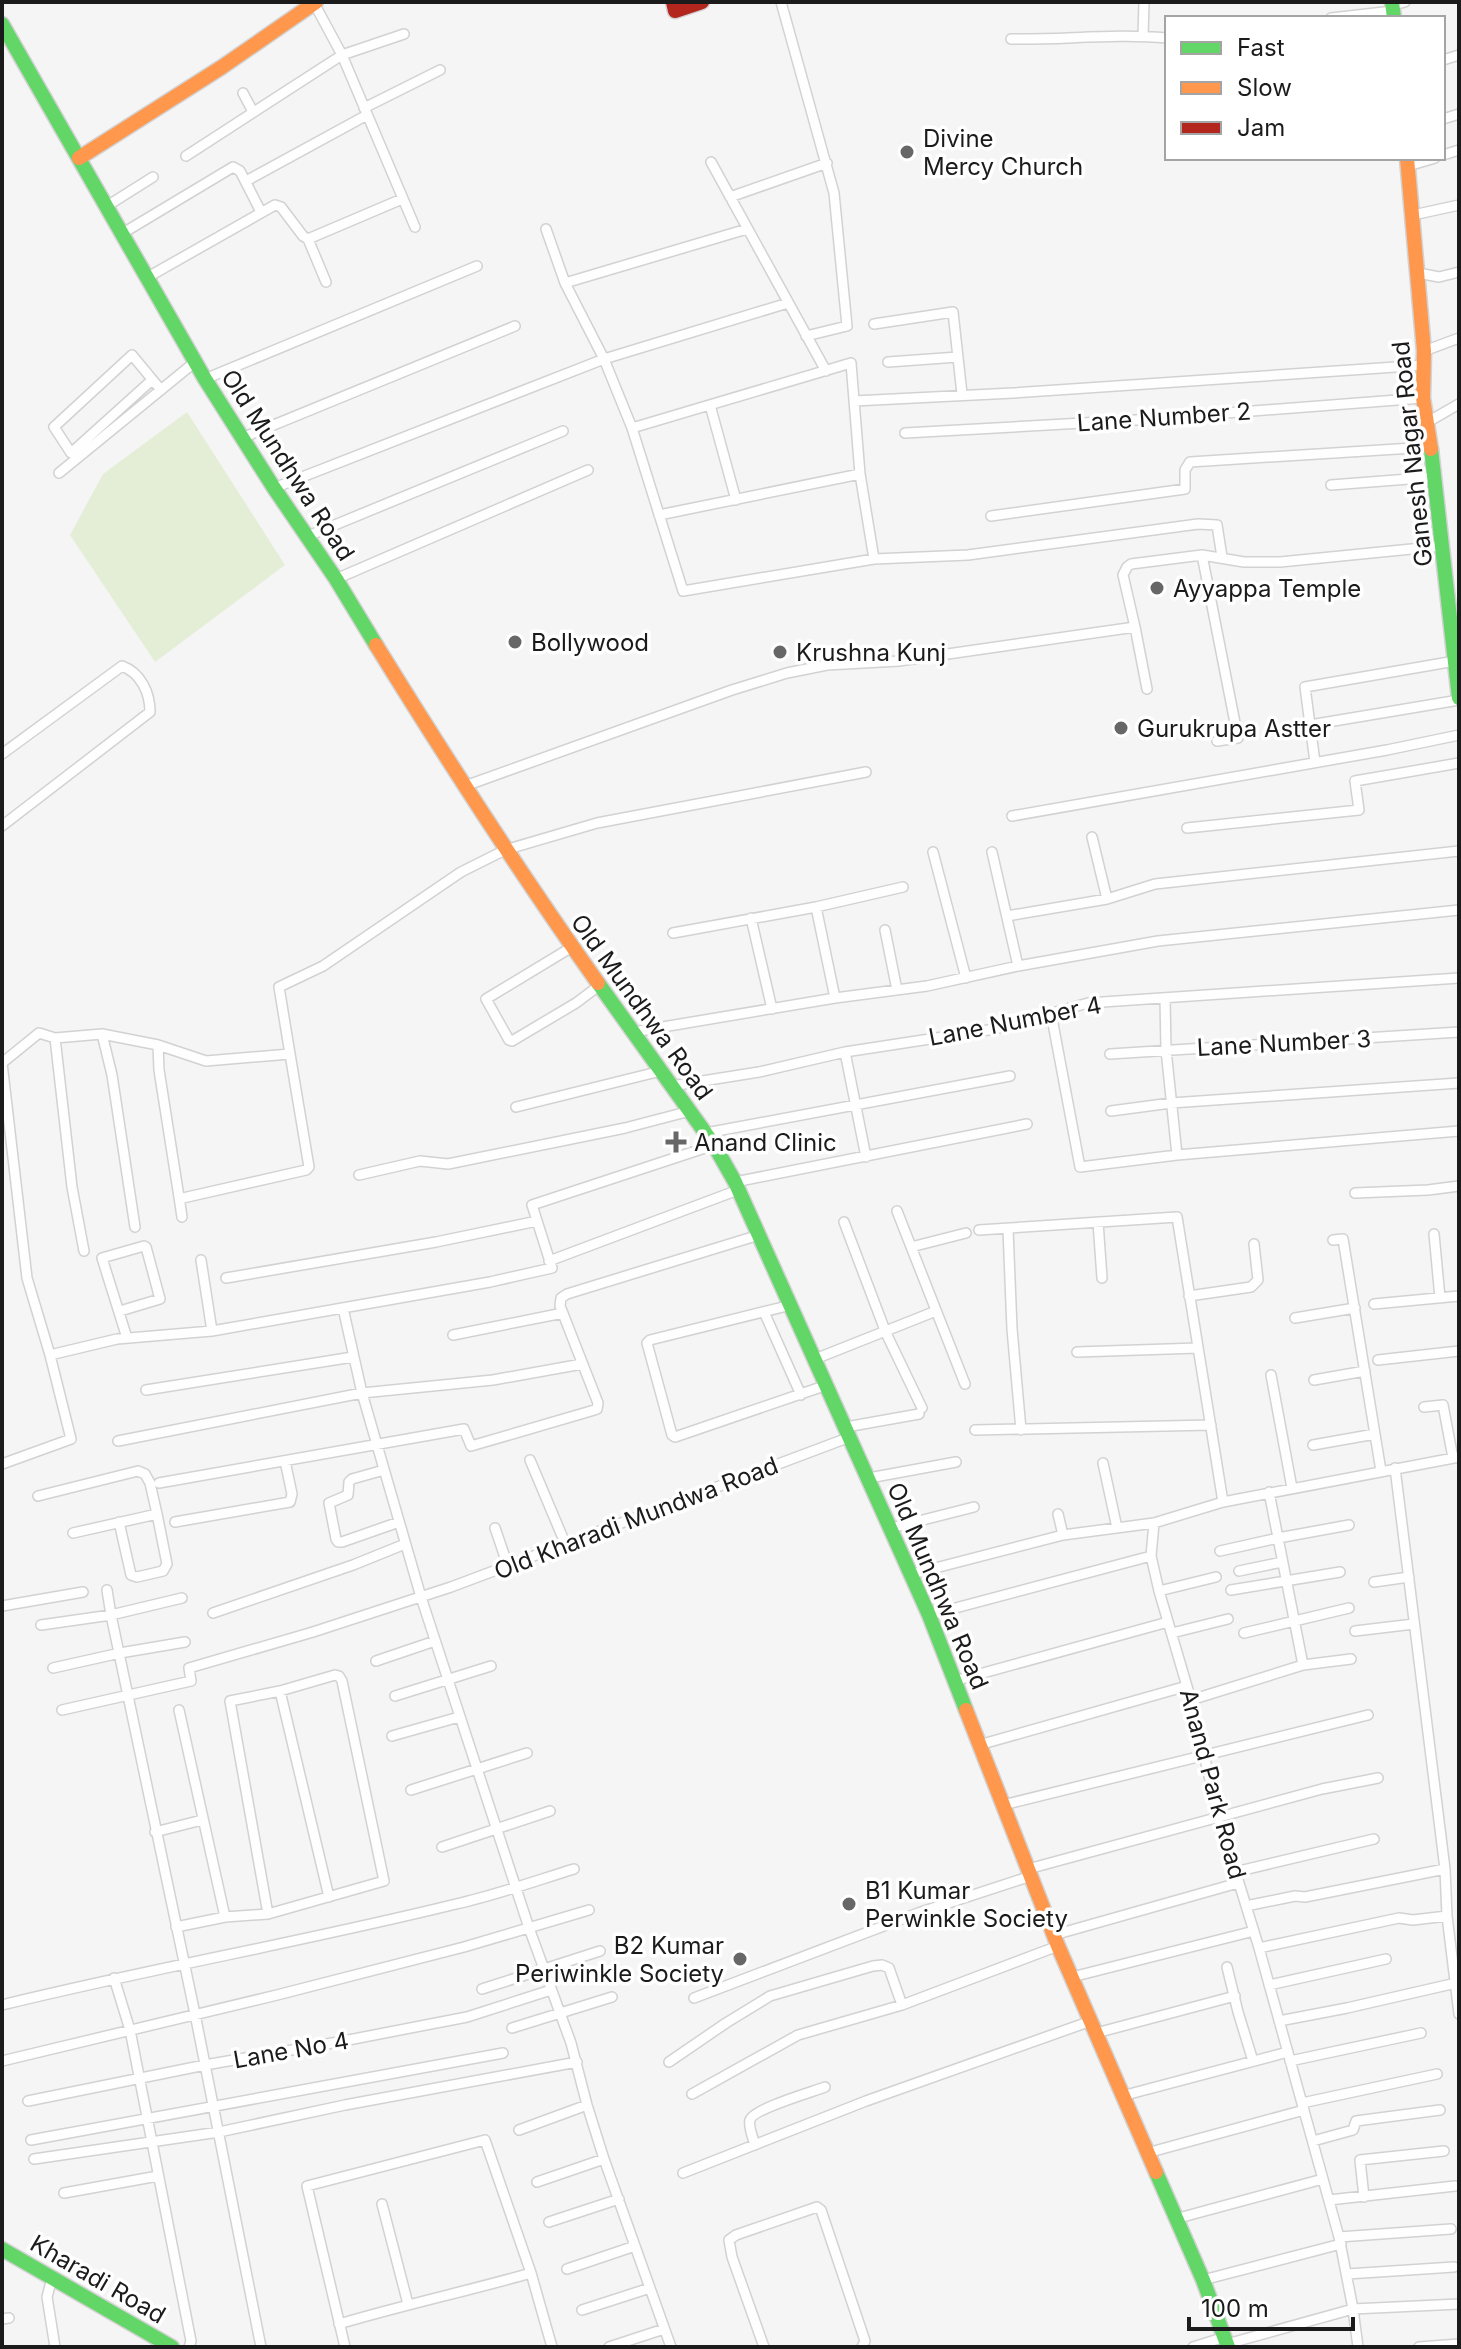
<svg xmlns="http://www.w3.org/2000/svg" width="1461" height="2349" viewBox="0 0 1461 2349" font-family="Inter,sans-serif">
	<rect width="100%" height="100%" fill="#f5f5f5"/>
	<path fill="#e4eed7" d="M 187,412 L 285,565 L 155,662 L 70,535 L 103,474 Z"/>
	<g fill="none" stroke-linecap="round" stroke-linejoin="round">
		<defs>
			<path id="street" d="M 781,2 L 834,193 L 847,326 L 806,336
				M 314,3 L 342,55 L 415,227
				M 1393,5 L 1405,2
				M 1331,18 L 1393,11
				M 1143,36 L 1144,2
				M 1011,39 C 1063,40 1115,33 1167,38
				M 1443,60 L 1459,55
				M 243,93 L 253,112
				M 364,108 L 440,70
				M 1443,119 L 1459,114
				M 1443,155 L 1459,150
				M 186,156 L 342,55 L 404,34
				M 711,162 L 826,371
				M 1408,166 L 1435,158
				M 246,181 L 367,115
				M 730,197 L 827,163
				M 107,206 L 153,177
				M 1413,215 L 1459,205
				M 546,229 L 565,283 L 604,359 L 632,428 L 683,591 L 874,559 L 968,555 L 1198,524 L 1217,525 L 1222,557
				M 123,233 L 233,167 L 240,171 L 261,212
				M 308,239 L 326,282
				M 1418,273 L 1439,277 L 1459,272
				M 148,277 L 275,205 L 281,207 L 303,236 L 308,239 L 402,199
				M 565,283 L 747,229
				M 874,324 L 953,312 L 962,394
				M 1424,351 L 1459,338
				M 888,362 L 958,357
				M 205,379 L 477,266
				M 152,380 L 71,453 L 54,427 L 132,355 L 161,390
				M 854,401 L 1013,393 L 1425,365
				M 710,405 L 736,500
				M 1426,423 L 1459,404
				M 632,428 L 851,363 L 860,474 L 874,559
				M 905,433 L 1136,420 L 1423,398
				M 242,438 L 515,326
				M 59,473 L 195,362
				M 1331,485 L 1435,477
				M 274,488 L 604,359 L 788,303
				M 659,515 L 860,474
				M 991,516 L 1185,489 L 1185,470 L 1190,462 L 1429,447
				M 308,536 L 563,431
				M 1202,555 L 1238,738 L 1217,741
				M 336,579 L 588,470
				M 1135,627 L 1147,689
				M 1310,725 L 1459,700
				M 2,754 L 122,666 C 141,673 150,693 150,712 L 2,826
				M 1315,762 L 1305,687 L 1455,661
				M 465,786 L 732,690 L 787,673 L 827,665 L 899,661 L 1135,627 L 1123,575 L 1127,567 L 1131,564 L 1202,555 L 1244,562 L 1280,562 L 1442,546
				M 1012,816 L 1387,750 L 1459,735
				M 1187,828 L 1359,810 L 1355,781 L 1459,763
				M 1092,837 L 1107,899
				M 933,852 L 966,978
				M 992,852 L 1018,966
				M 816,907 L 835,998
				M 1007,916 L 1107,899 L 1155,884 L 1459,851
				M 751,918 L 772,1009
				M 885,930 L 897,990
				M 673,933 L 816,907 L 903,887
				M 572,947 L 486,999 L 509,1040 L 512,1041 L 576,1003 L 600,985
				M 1165,998 L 1166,1050 L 1177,1155
				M 1051,1013 L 1080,1167 L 1177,1155 L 1459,1131
				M 633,1032 L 835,998 L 927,986 L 1018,966 L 1158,941 L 1459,910
				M 102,1034 L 112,1075 L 135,1227
				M 55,1038 L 72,1187 L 84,1251
				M 158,1045 L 159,1070 L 179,1197 L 183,1198 L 306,1170 L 309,1167 L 290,1054
				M 845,1052 L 866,1157
				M 1110,1054 L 1459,1032
				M 671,1086 L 759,1072 L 845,1052 L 995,1029 L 1088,1003 L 1459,978
				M 516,1107 L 661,1071
				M 1111,1111 L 1171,1103 L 1459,1083
				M 706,1133 L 1010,1076
				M 359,1175 L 420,1161 L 448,1164 L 625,1128 L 690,1111
				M 735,1182 L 1027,1124
				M 1355,1193 L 1428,1190 L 1459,1186
				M 179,1197 L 182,1217
				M 897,1211 L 965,1384
				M 844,1222 L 886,1333 L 922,1408
				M 1098,1222 L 1102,1278
				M 1008,1229 L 1012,1329 L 1021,1430
				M 979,1230 L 1177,1217 L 1223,1502
				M 1434,1234 L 1440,1298
				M 1333,1240 L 1343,1239 L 1381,1471
				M 911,1247 L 966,1233
				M 201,1260 L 212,1331
				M 549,1261 L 738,1190
				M 226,1278 L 436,1242 L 537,1221
				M 1189,1296 L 1251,1287 L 1258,1280 L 1254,1244
				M 1374,1304 L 1459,1296
				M 791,1305 L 650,1340 L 647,1343 L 672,1435 L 675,1437 L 827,1385
				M 343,1308 L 362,1393 L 421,1597 L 529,1928 L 571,2043 L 587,2105 L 604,2159 L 671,2347
				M 120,1311 L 160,1299 L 146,1247 L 144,1246 L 102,1258 L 127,1338
				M 764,1312 L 801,1395
				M 1295,1318 L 1355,1308
				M 453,1335 L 563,1313
				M 1077,1352 L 1198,1348
				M 50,1355 L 117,1339 L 212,1331 L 490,1282 L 552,1268 L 532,1205 L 714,1145
				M 815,1359 L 936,1311
				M 1378,1360 L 1459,1351
				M 1271,1375 L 1292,1488
				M 1314,1380 L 1365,1371
				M 146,1390 L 353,1357
				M 1424,1407 L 1443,1405 L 1453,1458
				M 846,1427 L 919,1414
				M 975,1430 L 1211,1425
				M 118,1441 L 362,1393 L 493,1380 L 582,1364
				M 1313,1445 L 1375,1434
				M 530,1460 L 565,1543
				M 1103,1463 L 1117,1528
				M 2,1464 L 71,1439 L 50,1355 L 27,1278 L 2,1063 L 39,1033 L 55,1038 L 102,1034 L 158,1045 L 206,1061 L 290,1054 L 279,987 L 323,966 L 461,872 L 505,850 L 597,823 L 866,772
				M 1395,1468 L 1445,1869 L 1447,1916 L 1459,2014
				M 384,1470 L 352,1479 L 349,1482 L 348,1495 L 329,1503 L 336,1539 L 338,1542 L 342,1542 L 399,1522
				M 869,1478 L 956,1462
				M 159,1483 L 464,1429 L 471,1446 L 591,1411 L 597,1409 L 598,1403 L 560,1306 L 561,1298 L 567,1294 L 759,1235
				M 1269,1492 L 1303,1665
				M 38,1496 L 138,1471 L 145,1474 L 150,1483 L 157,1514 L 73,1533
				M 1058,1514 L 1063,1535
				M 119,1522 L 131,1575 L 137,1577 L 163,1571 L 167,1564 L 157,1514
				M 175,1522 L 290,1502 L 292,1494 L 285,1461
				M 1154,1523 L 1151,1556 L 1159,1591 L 1191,1700 L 1219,1818 L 1259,1948 L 1339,2237 L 1353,2309 L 1358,2347
				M 495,1528 L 508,1566
				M 891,1528 L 974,1507
				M 1220,1551 L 1278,1538 L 1349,1525
				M 1239,1571 L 1282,1562
				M 912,1574 L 1063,1535 L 1154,1523 L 1223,1502 L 1459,1457
				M 1374,1582 L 1409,1577
				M 107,1590 L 111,1615 L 195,2014 L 261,2347
				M 1231,1590 L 1340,1572
				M 1159,1591 L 1216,1577
				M 2,1606 L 83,1592
				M 213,1613 L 353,1565 L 405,1544
				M 929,1615 L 1151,1556
				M 41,1625 L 111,1615 L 182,1598
				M 1355,1631 L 1414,1624
				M 1172,1633 L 1228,1619
				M 1244,1633 L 1349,1608
				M 376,1661 L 435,1641
				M 53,1668 L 120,1653 L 185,1642
				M 954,1681 L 1168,1622
				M 280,1691 L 329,1897
				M 395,1696 L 491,1666
				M 1191,1700 L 1303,1665 L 1351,1659
				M 62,1710 L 191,1681 L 189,1668 L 313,1632 L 451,1587 L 850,1437
				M 179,1710 L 225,1917
				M 392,1736 L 459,1717
				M 979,1745 L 1187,1686
				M 411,1790 L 527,1753
				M 1003,1805 L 1368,1715
				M 155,1832 L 202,1820
				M 442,1847 L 550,1811
				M 1028,1869 L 1322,1789 L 1378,1778
				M 1235,1872 L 1374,1839
				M 1246,1906 L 1295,1896 L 1305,1897 L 1445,1869
				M 176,1927 L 225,1917 L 268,1914 L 384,1881 L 342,1681 L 339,1676 L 335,1675 L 280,1691 L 230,1701 L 268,1914
				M 1054,1935 L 1238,1883
				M 1259,1948 L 1399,1918 L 1413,1920 L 1447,1916
				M 1227,1967 L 1238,2012 L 1253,2061
				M 1072,1977 L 1254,1931
				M 114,1978 L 130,2030 L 191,2341 L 189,2347
				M 1269,1985 L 1386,1959
				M 482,1989 L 600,1951
				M 694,1998 L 918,1913 L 1031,1876
				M 2,2005 C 153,1968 306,1941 456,1904 C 496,1895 535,1881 574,1869
				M 1279,2021 L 1347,2008 L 1456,1983
				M 512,2028 L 612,1997
				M 1096,2033 L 1235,1996
				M 2,2061 L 277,1995 L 464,1947 L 589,1910
				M 1290,2061 L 1421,2033
				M 669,2062 L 726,2023 L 770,1996 L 873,1966 L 882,1965 L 889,1968 L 902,2005
				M 692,2094 L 798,2035 L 902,2005 L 1058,1946
				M 1122,2096 L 1288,2052
				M 28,2101 L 205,2065 L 338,2042 L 467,2017 L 551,1990
				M 1302,2103 L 1437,2074
				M 519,2130 L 587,2105
				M 31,2140 L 503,2053
				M 1313,2141 L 1353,2130 L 1356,2121 L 1440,2110
				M 755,2145 C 753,2138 748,2126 750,2120 C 753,2109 812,2092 825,2087
				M 1147,2153 L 1304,2110
				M 34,2159 L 219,2132 L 345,2105 L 577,2062
				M 683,2173 L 866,2101 L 1091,2021
				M 537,2182 L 604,2159
				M 64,2193 L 158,2176
				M 1364,2197 L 1360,2160 L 1444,2151
				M 1329,2200 L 1455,2186
				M 382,2204 L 408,2304
				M 1175,2219 L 1323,2179
				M 549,2222 L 619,2199
				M 1339,2237 L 1451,2229
				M 567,2269 L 635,2246
				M 1347,2274 L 1454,2267
				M 52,2278 L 47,2297 L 55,2347
				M 1203,2280 L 1341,2244
				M 582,2310 L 650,2288
				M 2,2319 L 9,2318
				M 339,2324 C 403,2305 468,2291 531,2273
				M 1227,2344 L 1353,2309 L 1459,2304
				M 345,2347 L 307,2186 L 485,2140 L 531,2273 L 552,2347
				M 609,2347 L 664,2329
				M 764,2347 L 732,2257 L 729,2240 L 736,2235 L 817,2207 L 821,2210 L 865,2341 L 862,2347
				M 1193,2347 L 1225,2337
				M 1419,2347 L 1459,2344"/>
			<path id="fast" d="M 1392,2 L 1394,18
				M 2,24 L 205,379 L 274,488 L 336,579 L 376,645
				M 1431,449 L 1459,698
				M 598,983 L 714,1145 L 735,1182 L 929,1615 L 966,1710
				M 1156,2172 L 1203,2280 L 1228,2347
				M 2,2249 L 172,2347"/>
			<path id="slow" d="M 79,158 L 222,67 L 316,2
				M 1407,158 L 1424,351 L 1423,398 L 1431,449
				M 376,645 C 447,760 520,873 598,983
				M 966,1710 L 1058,1946 L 1156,2172"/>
			<path id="jam" d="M 673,2 L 675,11 L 702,2"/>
		</defs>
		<use href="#street" stroke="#d2d2d2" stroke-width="12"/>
		<use href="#fast" stroke="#d2d2d2" stroke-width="17"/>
		<use href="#slow" stroke="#d2d2d2" stroke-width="17"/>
		<use href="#jam" stroke="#d2d2d2" stroke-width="17"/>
		<use href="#street" stroke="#fefefe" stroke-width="9"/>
		<use href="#fast" stroke="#63d668" stroke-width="14"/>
		<use href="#slow" stroke="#ff974d" stroke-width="14"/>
		<use href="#jam" stroke="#b3261e" stroke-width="14"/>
	</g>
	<g fill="#676768" stroke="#fff" stroke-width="3">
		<circle cx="907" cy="152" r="8"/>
		<circle cx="1157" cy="588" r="8"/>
		<circle cx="515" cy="642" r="8"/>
		<circle cx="780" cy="652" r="8"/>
		<circle cx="1121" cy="728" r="8"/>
		<path d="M672 1130h8v8h8v8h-8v8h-8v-8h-8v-8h8z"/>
		<circle cx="849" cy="1904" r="8"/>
		<circle cx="740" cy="1959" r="8"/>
	</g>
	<g text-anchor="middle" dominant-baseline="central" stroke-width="7" stroke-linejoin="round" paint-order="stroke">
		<g font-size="24" fill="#1b1b1c" stroke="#fff" text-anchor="start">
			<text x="923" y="138">Divine<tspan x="923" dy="28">Mercy Church</tspan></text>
			<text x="1173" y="588">Ayyappa Temple</text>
			<text x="531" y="642">Bollywood</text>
			<text x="796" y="652">Krushna Kunj</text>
			<text x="1137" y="728">Gurukrupa Astter</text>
			<text x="694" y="1142">Anand Clinic</text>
			<text x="865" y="1890">B1 Kumar<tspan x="865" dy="28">Perwinkle Society</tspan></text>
			<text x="724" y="1945" text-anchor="end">B2 Kumar<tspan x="724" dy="28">Periwinkle Society</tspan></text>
		</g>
		<g font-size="24" fill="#1b1b1c" stroke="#fff">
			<text transform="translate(1164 417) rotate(-4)">Lane Number 2</text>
			<text transform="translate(1412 454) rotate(-96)">Ganesh Nagar Road</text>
			<text transform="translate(288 465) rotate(57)">Old Mundhwa Road</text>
			<text transform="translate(642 1007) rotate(54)">Old Mundhwa Road</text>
			<text transform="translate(1015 1021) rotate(-11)">Lane Number 4</text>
			<text transform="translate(1284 1043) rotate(-3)">Lane Number 3</text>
			<text transform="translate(636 1518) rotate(-21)">Old Kharadi Mundwa Road</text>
			<text transform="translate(938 1586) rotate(67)">Old Mundhwa Road</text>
			<text transform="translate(1213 1784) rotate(75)">Anand Park Road</text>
			<text transform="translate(291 2050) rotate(-10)">Lane No 4</text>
			<text transform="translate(98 2279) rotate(30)">Kharadi Road</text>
		</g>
	</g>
	<rect width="1461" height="2349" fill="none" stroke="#1b1b1c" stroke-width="8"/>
	<rect x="1165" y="16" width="280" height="144" fill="#ffffff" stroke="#a4a4a4" stroke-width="2"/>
	<rect x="1181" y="42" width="40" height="12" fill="#63d668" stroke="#a4a4a4" stroke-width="2"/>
	<text x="1237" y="56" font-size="24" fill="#1b1b1c">Fast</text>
	<rect x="1181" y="82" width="40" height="12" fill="#ff974d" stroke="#a4a4a4" stroke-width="2"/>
	<text x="1237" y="96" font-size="24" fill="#1b1b1c">Slow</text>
	<rect x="1181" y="122" width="40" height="12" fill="#b3261e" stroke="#a4a4a4" stroke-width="2"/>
	<text x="1237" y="136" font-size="24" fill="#1b1b1c">Jam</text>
	<path d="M1189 2317v12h164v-12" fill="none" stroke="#1b1b1c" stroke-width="4"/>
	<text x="1201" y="2317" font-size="24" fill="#1b1b1c" stroke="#ffffff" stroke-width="6" paint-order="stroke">100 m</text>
</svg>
